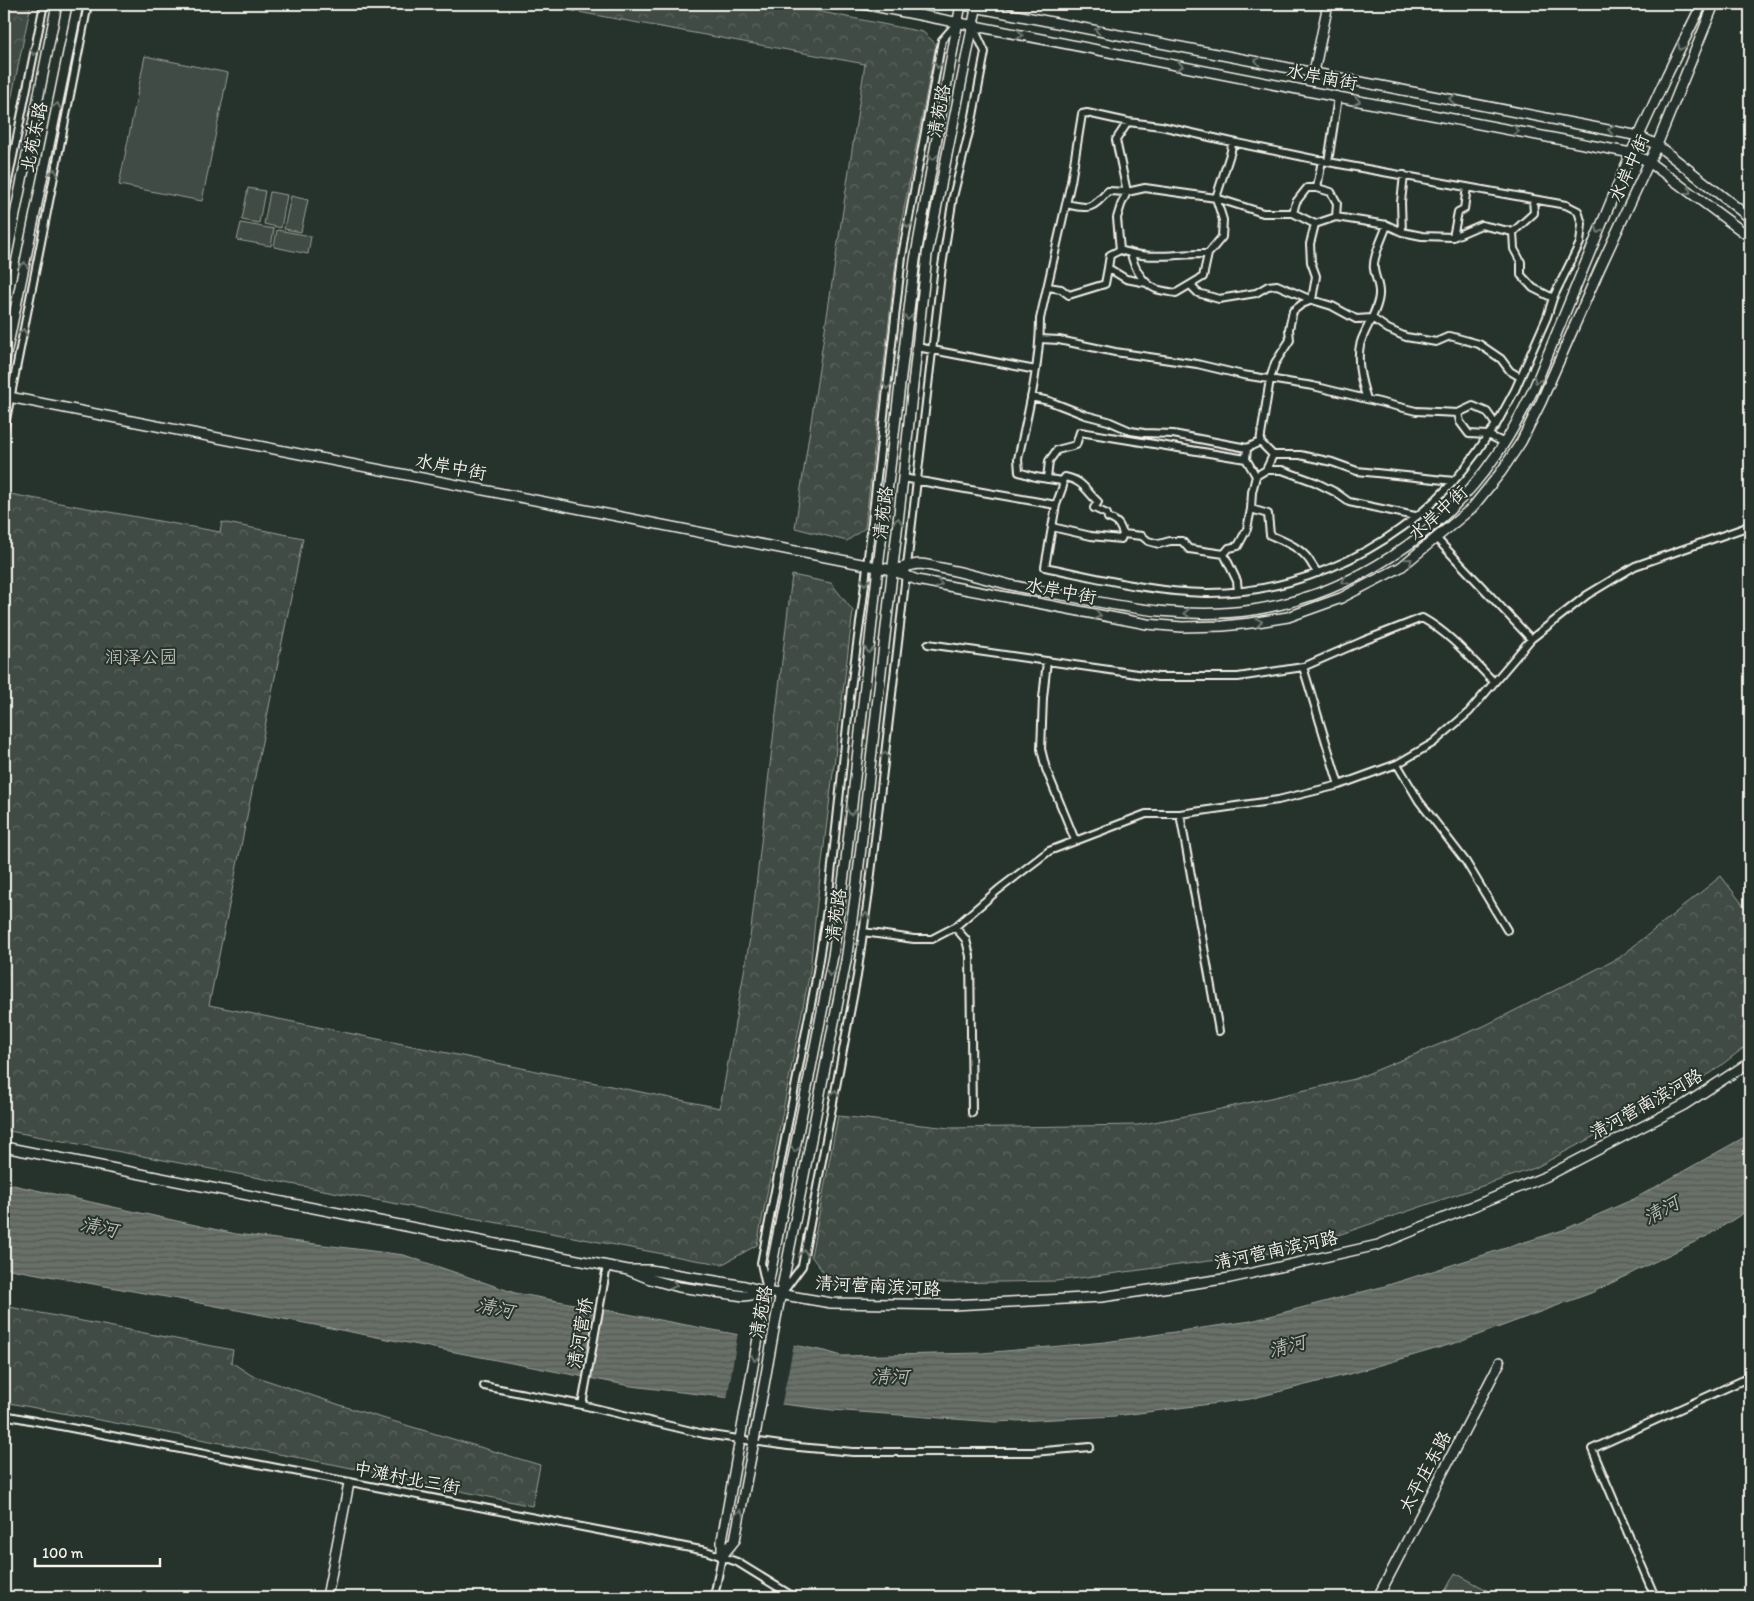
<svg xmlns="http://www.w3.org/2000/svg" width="1754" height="1601" viewBox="0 0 1754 1601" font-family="Itim,'LXGW WenKai TC',sans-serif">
	<defs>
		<pattern id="forest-crowns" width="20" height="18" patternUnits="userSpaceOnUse" patternTransform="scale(1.25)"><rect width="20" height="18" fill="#414b45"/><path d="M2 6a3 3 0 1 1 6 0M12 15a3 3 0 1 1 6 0" fill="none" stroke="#5d6560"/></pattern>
		<pattern id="water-rules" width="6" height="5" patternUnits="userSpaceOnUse" patternTransform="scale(1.25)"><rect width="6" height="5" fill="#676f68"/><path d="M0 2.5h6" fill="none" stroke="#565a55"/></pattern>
	</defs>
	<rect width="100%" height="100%" fill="#26332d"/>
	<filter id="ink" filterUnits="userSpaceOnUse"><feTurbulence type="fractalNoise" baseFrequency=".02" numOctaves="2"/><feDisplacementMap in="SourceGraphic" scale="10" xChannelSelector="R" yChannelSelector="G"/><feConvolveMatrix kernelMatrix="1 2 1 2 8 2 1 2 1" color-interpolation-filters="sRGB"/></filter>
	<g filter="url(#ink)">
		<path fill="url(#forest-crowns)" stroke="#9a9e96" d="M 4,4 L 31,4 L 4,134 Z
			M 546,4 L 781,4 L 923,32 L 936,44 L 899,235 L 865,528 L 847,541 L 795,528 L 865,64 L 545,6 Z
			M 4,493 L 220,532 L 222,522 L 303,538 L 209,1005 L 720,1108 L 750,938 L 792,575 L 831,583 L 853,611 L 816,911 L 810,971 L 757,1245 L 723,1264 L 695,1260 L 4,1130 Z
			M 1721,876 L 1750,914 L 1750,1043 L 1711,1073 L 1535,1168 L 1294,1250 L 1056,1281 L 833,1285 L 811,1256 L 838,1116 L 950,1128 L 1138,1125 L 1207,1112 L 1355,1079 L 1484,1026 L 1619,958 Z
			M 4,1306 L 233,1350 L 231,1362 L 251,1375 L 352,1409 L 540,1465 L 532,1506 L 337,1465 L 4,1402 Z"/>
		<path fill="#414b45" stroke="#9a9e96" d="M 145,56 L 228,73 L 202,201 L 119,185 Z
			M 248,188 L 265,191 L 259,223 L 242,220 Z
			M 270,192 L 287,195 L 281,228 L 264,224 Z
			M 291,196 L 308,200 L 301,232 L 284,229 Z
			M 241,223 L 274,229 L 271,246 L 237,240 Z
			M 277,230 L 311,236 L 308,254 L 274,247 Z
			M 1455,1573 L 1487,1590 L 1483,1597 L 1442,1597 Z"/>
		<path fill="url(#water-rules)" stroke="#9fa39b" d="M 1750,1134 L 1750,1209 L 1707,1236 L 1591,1293 L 1462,1341 L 1357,1372 L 1250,1399 L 1115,1416 L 995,1422 L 832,1410 L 631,1386 L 211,1305 L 4,1268 L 4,1183 L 236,1234 L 404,1255 L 515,1293 L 825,1351 L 842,1356 L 983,1353 L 1105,1342 L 1251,1321 L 1385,1286 L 1563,1230 L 1634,1199 Z"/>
		<path fill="#26332d" d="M 738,1332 L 794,1343 L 781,1407 L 727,1400 Z"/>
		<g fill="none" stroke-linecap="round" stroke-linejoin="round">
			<defs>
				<path id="minor" d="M 1128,122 L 1116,140 L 1127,192 L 1121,205 L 1117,218 L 1120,250 C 1151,261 1176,253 1208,254 L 1222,237 L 1223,220 L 1216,198 L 1231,151 L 1232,142
					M 1328,162 L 1566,205 L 1578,211 L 1582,224 L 1580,243 L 1553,298 L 1547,317 L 1515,390 L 1496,425 L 1488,435 L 1505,443
					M 1533,199 L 1534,213 L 1513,232 L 1514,249 L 1521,262 L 1521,275 L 1533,288 L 1553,298
					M 4,201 L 44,4
					M 1066,204 C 1090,209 1091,210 1108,191 L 1127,192 L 1145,188 L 1216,198 L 1263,213 L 1293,213
					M 1336,217 L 1387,225 L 1402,232 L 1422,236 L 1453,237 L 1481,225 L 1513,232
					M 1315,224 L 1336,217 L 1337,203 L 1331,192 L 1317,188
					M 1402,232 L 1401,202 L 1404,175
					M 1453,237 L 1458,212 L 1464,209 L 1467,187
					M 1131,254 C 1134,267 1142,283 1156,289 C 1162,291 1170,292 1176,293 L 1203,277 L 1208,254
					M 1108,268 L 1110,255 L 1120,250
					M 1190,285 L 1198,293 L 1219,299 L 1256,293 L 1268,286 L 1277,285 L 1312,300 L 1332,306 L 1356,319 L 1372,318 L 1388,329 L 1406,337 L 1436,342 L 1450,336 L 1479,344 L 1501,359 L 1510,371 L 1520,377
					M 1048,287 L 1061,289 L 1069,295 L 1105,284 L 1108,268 L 1126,279 L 1147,283
					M 917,347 L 1036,370
					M 1031,397 L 1049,401 L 1085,415 L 1108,421 L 1131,431 L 1144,433 L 1173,434 L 1247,448
					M 1367,399 C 1361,382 1355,356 1362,339 C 1367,326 1380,306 1379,292 C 1379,284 1375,277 1374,269 C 1372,258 1383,237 1387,225
					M 1458,413 L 1473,406 L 1487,412 L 1496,425
					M 4,430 L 88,4
					M 1260,442 L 1273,455 L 1266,470
					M 1273,455 L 1300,455 L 1332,462 L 1357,471 L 1454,481
					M 1256,476 L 1246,459 L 1247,448 L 1260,442 L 1270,379 L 1275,363 L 1290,340 L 1289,329 L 1293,311 L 1302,304 L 1312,300 L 1316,276 L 1311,262 L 1310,244 L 1315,224 L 1293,213 L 1296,202 L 1307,188 L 1317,188 L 1322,160
					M 903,478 L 1056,505 L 1045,567 C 1098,578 1151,592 1206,593 C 1317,594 1431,530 1488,435 L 1469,434 L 1460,422 L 1458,413 L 1416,411 L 1313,386 L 1243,375 L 1197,364 L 1115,352 L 1059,340 L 1040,339
					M 1047,479 L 1049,461 L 1057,450 L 1076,445 L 1080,432 L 1246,459
					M 1062,481 L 1065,477 C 1084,481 1085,490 1098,502 L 1094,508 L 1107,514 L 1108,518 C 1118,521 1120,525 1123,534 L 1142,536 L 1148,541 L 1159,544 L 1170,541 L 1182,541 L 1189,549 L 1224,554 L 1229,548 L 1238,546 L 1247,529 L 1251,509
					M 1056,505 L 1063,486 L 1062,481 L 1035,477 L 1019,472 L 1018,459 C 1028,413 1040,366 1040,319 L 1071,182 L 1082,114 L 1087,113 L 1128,122 L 1161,126 L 1232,142 L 1328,162 L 1338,97
					M 1052,527 L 1091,536 L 1121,539 L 1123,534
					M 1436,538 L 1531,639
					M 1224,554 L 1237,581 L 1238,591
					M 1318,573 C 1314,569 1312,564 1309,560 C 1300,547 1283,541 1270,535 L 1268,514 L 1251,509 L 1252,492 L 1256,476 L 1266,470 L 1282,470 L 1315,482 L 1335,492 L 1349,502 L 1415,516
					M 928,644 L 1158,677 L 1238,677 L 1303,667 L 1363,641 L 1422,618 C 1451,634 1471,659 1494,682
					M 1047,661 L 1043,698 L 1041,749 L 1046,769 L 1075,840
					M 1303,667 L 1339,785
					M 1397,764 L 1419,801 L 1466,862 L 1507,930
					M 1180,814 L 1219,1031
					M 955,927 L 966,940 L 970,956 L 972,1113
					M 863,932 L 914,939 L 932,939 L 955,927 L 998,890 L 1049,851 L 1146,814 L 1180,814 L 1278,800 L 1339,785 L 1397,764 L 1433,743 L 1469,712 L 1531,639 L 1587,595 L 1635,566 L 1744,528 L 1750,523
					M 766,1286 L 761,1263 L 815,984 L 828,903 L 851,688 L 863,601 L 902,256 L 942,40 L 957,23
					M 783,1292 L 802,1266 L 857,976 L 869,891 L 942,266 L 953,197 L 973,116 L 985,52 L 973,26
					M 484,1386 L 582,1405 L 704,1434 L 788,1446 L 853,1452 L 1033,1452 L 1090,1447
					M 582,1405 L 607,1266
					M 4,1415 L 706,1551 L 737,1562 L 794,1597
					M 714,1597 L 722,1556
					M 1655,1597 L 1592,1449 L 1750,1377"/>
				<path id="tertiary" d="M 863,4 L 1338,97 L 1631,153 L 1649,162 L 1750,237
					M 959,4 L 1639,136 L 1657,145 L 1750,218
					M 1314,72 L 1328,4
					M 4,396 L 892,570 L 917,580 L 1147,624 L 1182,627 L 1223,626 L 1251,623 L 1288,617 L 1341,598 L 1401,567 L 1472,508 L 1501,472 L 1521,442 L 1541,402 L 1599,270 L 1657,145 L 1714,4
					M 893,570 C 901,568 910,565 919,564 C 926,564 934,567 941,568 C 961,572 980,577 999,582 C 1024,589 1049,592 1073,597 C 1132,609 1193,619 1253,610 C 1350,595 1442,535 1497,454 C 1512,433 1523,411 1534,388 L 1631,153 L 1667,75 L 1702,4
					M 4,1147 L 628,1270 L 650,1279 L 679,1287 L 744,1296 L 765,1293
					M 628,1270 L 650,1270 L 745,1286 L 767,1292 L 831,1303 L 953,1305 L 1102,1297 L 1230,1278 L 1378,1245 L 1547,1176 L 1684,1105 L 1750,1062
					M 327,1597 L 349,1483
					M 1378,1597 L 1500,1362"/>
				<path id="secondary" d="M 4,270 L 57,4
					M 4,364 L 78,4
					M 777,1313 L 846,961 L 856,891 L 903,478 L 927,255 L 977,4
					M 722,1556 L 722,1540 L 763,1310 L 833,956 L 846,860 L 878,567 L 915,260 L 961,4
					M 722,1556 L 735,1540 L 754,1441"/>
			</defs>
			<use href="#minor" stroke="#f4f1e8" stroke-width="10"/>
			<use href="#tertiary" stroke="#f4f1e8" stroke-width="12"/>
			<use href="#secondary" stroke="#f4f1e8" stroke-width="12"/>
			<use href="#minor" stroke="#26332d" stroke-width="6"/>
			<use href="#tertiary" stroke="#26332d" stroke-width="9"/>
			<use href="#secondary" stroke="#26332d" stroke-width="9"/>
			<defs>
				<path id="secondary-bridge" d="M 754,1441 L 777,1313"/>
			</defs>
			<use href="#secondary-bridge" stroke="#f4f1e8" stroke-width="12" stroke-linecap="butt"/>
			<use href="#secondary-bridge" stroke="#26332d" stroke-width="9"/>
		</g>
		<defs><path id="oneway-chevron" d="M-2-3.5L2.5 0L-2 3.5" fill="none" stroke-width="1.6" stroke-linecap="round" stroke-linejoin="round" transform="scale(1.25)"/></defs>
		<g stroke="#6e766e">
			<use href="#oneway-chevron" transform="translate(1098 30) rotate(-169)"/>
			<use href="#oneway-chevron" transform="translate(1020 35) rotate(11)"/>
			<use href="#oneway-chevron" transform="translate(1681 47) rotate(116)"/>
			<use href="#oneway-chevron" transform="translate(34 52) rotate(102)"/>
			<use href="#oneway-chevron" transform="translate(1258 61) rotate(-169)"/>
			<use href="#oneway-chevron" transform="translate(938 65) rotate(101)"/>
			<use href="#oneway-chevron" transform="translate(1180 66) rotate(11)"/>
			<use href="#oneway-chevron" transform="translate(1452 99) rotate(-169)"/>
			<use href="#oneway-chevron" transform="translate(1357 101) rotate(10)"/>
			<use href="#oneway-chevron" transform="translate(57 106) rotate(-78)"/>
			<use href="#oneway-chevron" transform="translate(1611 130) rotate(-169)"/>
			<use href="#oneway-chevron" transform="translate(1516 131) rotate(11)"/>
			<use href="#oneway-chevron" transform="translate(933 157) rotate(100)"/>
			<use href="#oneway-chevron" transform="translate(54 172) rotate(-79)"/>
			<use href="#oneway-chevron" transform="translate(1688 191) rotate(37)"/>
			<use href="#oneway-chevron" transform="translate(908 225) rotate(100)"/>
			<use href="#oneway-chevron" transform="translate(1599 230) rotate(113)"/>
			<use href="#oneway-chevron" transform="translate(24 265) rotate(-78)"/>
			<use href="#oneway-chevron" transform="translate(908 317) rotate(97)"/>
			<use href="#oneway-chevron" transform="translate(23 332) rotate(-79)"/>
			<use href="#oneway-chevron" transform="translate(1537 380) rotate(113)"/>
			<use href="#oneway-chevron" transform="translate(887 386) rotate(97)"/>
			<use href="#oneway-chevron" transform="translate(898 521) rotate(-83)"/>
			<use href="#oneway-chevron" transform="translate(1409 561) rotate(-40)"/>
			<use href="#oneway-chevron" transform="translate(1345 581) rotate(154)"/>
			<use href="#oneway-chevron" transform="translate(865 582) rotate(96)"/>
			<use href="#oneway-chevron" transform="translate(939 584) rotate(11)"/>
			<use href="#oneway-chevron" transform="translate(1187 613) rotate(180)"/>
			<use href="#oneway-chevron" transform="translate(1098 615) rotate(11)"/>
			<use href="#oneway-chevron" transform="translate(1259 622) rotate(-10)"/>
			<use href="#oneway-chevron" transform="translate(869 650) rotate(96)"/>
			<use href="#oneway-chevron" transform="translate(885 755) rotate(-84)"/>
			<use href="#oneway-chevron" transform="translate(851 812) rotate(96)"/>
			<use href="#oneway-chevron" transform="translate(866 916) rotate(-82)"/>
			<use href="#oneway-chevron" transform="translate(830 973) rotate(101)"/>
			<use href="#oneway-chevron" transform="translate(835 1093) rotate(-79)"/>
			<use href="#oneway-chevron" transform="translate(795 1149) rotate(101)"/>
			<use href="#oneway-chevron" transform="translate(804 1253) rotate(-79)"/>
			<use href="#oneway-chevron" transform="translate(674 1285) rotate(13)"/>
			<use href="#oneway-chevron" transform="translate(755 1358) rotate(100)"/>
			<use href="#oneway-chevron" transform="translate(740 1513) rotate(-79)"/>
		</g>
	</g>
	<g text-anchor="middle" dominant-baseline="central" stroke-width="4" stroke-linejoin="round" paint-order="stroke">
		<g font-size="18" fill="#f4f1e8" stroke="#26332d">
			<text transform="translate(1322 77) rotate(11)">水岸南街</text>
			<text transform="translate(939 111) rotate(-79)">清苑路</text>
			<text transform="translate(34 137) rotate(-78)">北苑东路</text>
			<text transform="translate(1629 168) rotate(-66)">水岸中街</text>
			<text transform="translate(451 467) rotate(11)">水岸中街</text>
			<text transform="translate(883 513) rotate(-83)">清苑路</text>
			<text transform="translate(1438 513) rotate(-42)">水岸中街</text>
			<text transform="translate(1061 591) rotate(11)">水岸中街</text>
			<text transform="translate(836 915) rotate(-82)">清苑路</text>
			<text transform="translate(1646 1104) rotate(-29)">清河营南滨河路</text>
			<text transform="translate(1276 1250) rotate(-12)">清河营南滨河路</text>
			<text transform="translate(878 1286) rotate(3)">清河营南滨河路</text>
			<text transform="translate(761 1312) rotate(-79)">清苑路</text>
			<text transform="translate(580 1333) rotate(-80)">清河营桥</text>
			<text transform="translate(1425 1472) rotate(-62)">太平庄东路</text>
			<text transform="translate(407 1478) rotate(11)">中滩村北三街</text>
		</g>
		<g font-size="18" fill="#bebfb7" stroke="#26332d">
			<text x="141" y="657">润泽公园</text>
		</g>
		<g font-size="19" font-style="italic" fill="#bcbdb5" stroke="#26332d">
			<text transform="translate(1661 1210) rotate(-29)">清河</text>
			<text transform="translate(99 1227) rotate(12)">清河</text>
			<text transform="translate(495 1308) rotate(12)">清河</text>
			<text transform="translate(1287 1346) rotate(-15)">清河</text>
			<text x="890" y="1376">清河</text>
		</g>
	</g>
	<rect width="1754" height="1601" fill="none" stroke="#26332d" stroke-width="20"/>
	<rect x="10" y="10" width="1734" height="1581" fill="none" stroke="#f4f1e8" stroke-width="2" filter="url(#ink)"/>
	<path d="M35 1558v8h125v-8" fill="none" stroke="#f4f1e8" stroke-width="2.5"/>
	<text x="42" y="1558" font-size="15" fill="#f4f1e8" stroke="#26332d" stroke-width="4" paint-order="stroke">100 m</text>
</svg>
